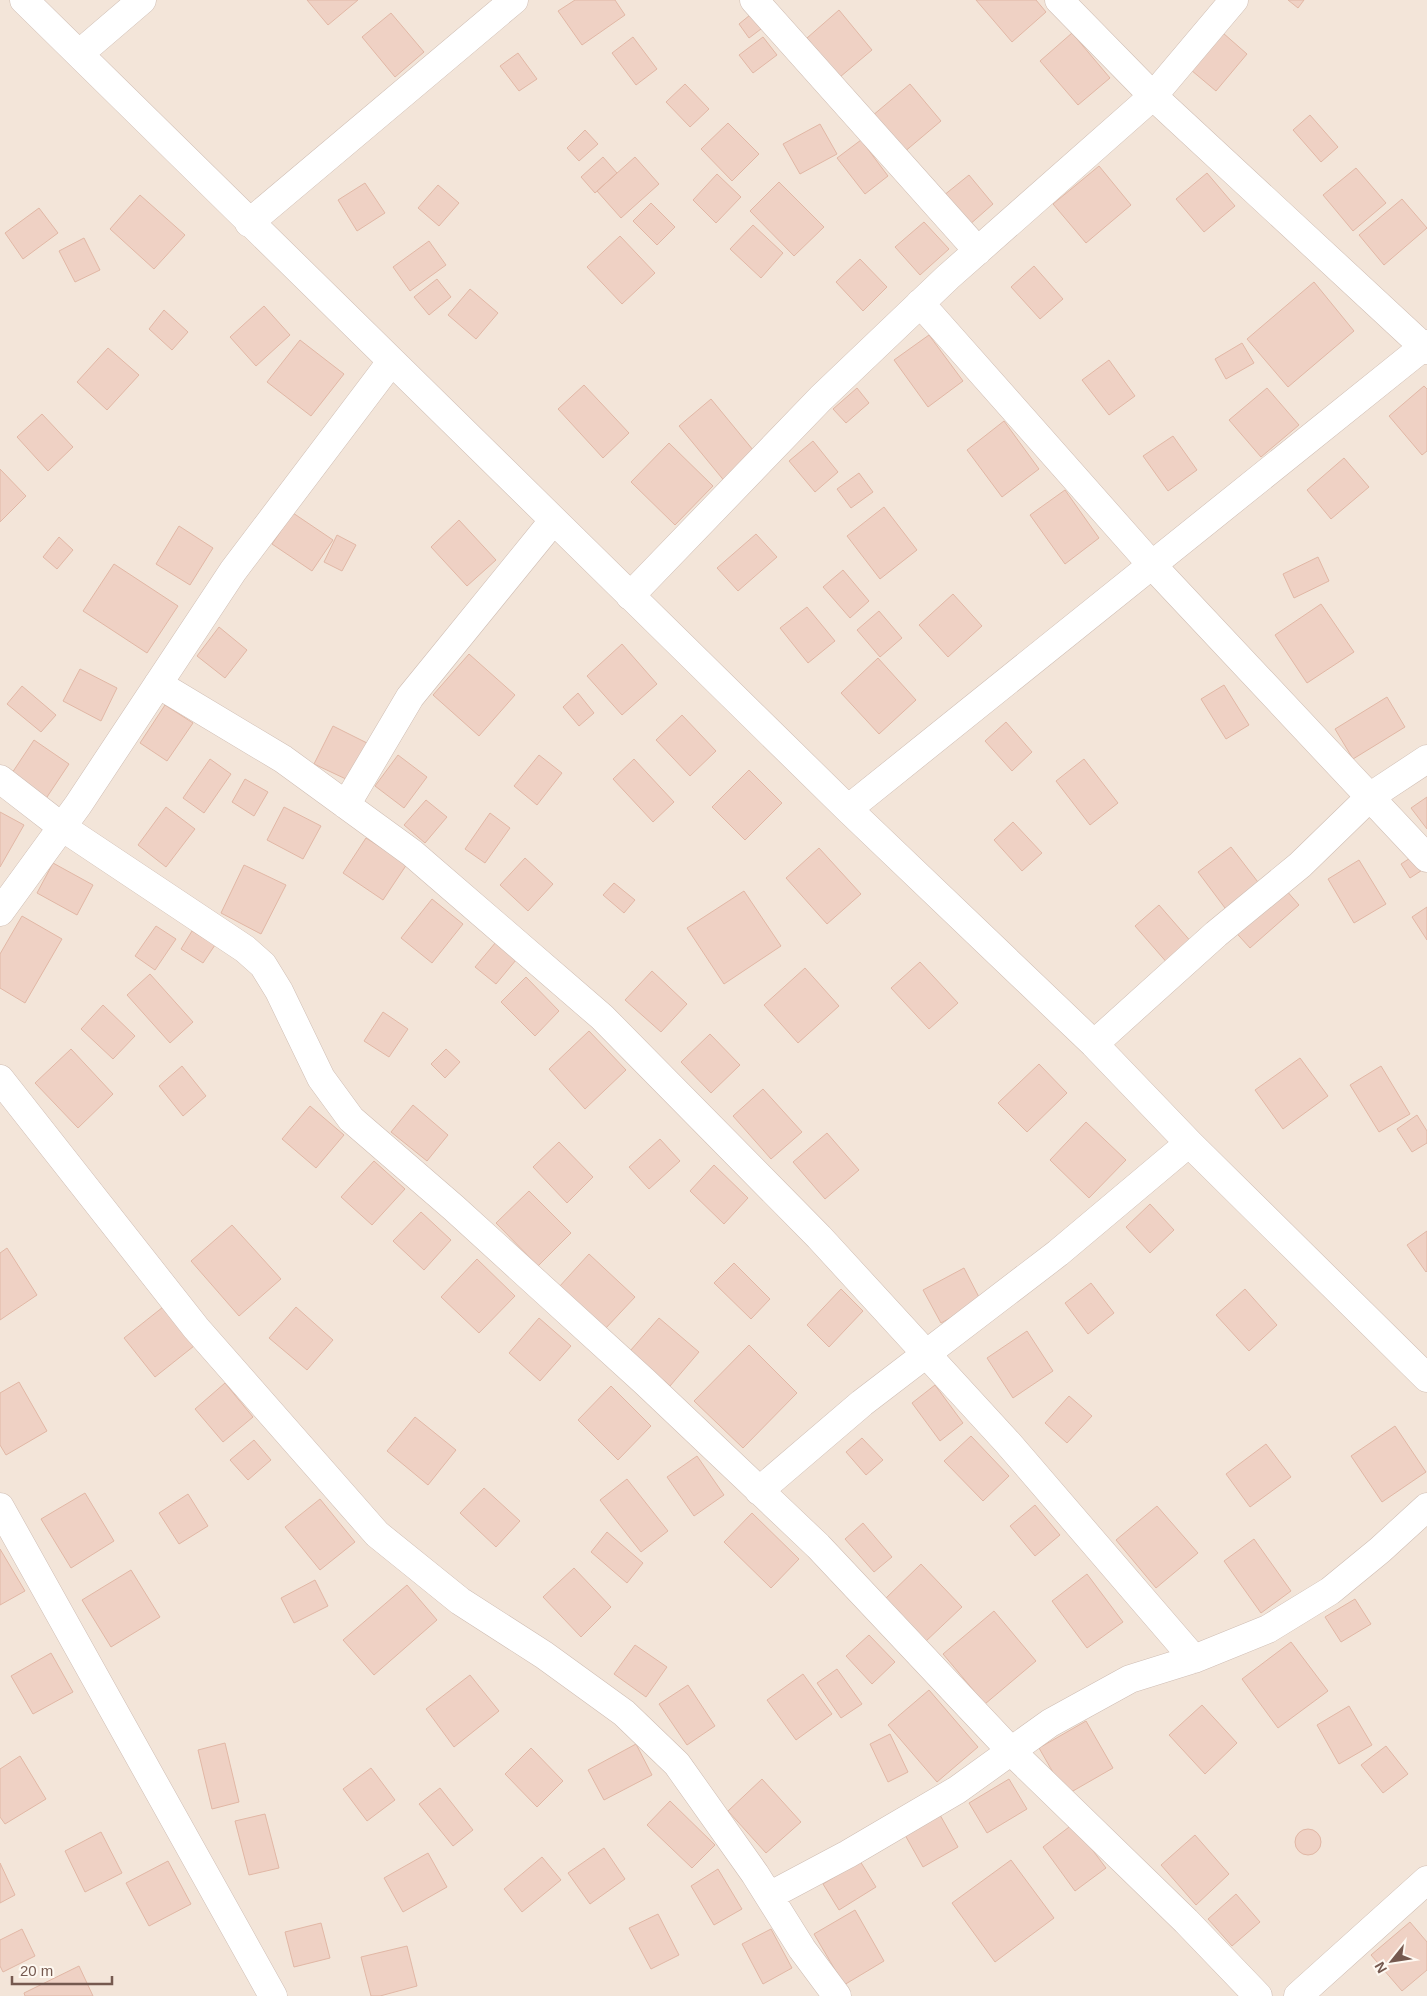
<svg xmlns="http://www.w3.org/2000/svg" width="1427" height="1996" viewBox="0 0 1427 1996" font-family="Arial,sans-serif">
	<rect width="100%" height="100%" fill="#fbf3eb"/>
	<path fill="#f3e5d9" d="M 0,0 L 1427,0 L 1427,1996 L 0,1996 Z"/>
	<path fill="#efd1c4" stroke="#e1b7a5" d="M 307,0 L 358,0 L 328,25 Z
		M 575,0 L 615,0 L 625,15 L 582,45 L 558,11 Z
		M 976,0 L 1036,0 L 1046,12 L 1012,42 Z
		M 1288,0 L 1304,0 L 1298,8 Z
		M 839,10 L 872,50 L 840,77 L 807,38 Z
		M 391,13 L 424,52 L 395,77 L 362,37 Z
		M 750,15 L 761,29 L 749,38 L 739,24 Z
		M 1072,33 L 1110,78 L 1078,105 L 1040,61 Z
		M 1223,33 L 1247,54 L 1216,91 L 1191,70 Z
		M 633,37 L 657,69 L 636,85 L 612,53 Z
		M 763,37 L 777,55 L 753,73 L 739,55 Z
		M 518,53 L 537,79 L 519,91 L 500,66 Z
		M 685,84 L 709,109 L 690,127 L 666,102 Z
		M 910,84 L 941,121 L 903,153 L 872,116 Z
		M 1310,115 L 1338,147 L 1321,162 L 1293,130 Z
		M 728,123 L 759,154 L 732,181 L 701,149 Z
		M 820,124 L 837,154 L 800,174 L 783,144 Z
		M 585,130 L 598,144 L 579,161 L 567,148 Z
		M 861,140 L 888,176 L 865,194 L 837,158 Z
		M 603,157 L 617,173 L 595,193 L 581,177 Z
		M 635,157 L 659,184 L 621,218 L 597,191 Z
		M 1099,166 L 1131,205 L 1086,243 L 1053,204 Z
		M 1356,168 L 1386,203 L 1353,231 L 1323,195 Z
		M 1207,173 L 1235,206 L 1204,232 L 1176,199 Z
		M 717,174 L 741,197 L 716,223 L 693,200 Z
		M 969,175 L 993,204 L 968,226 L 943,196 Z
		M 779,182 L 824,227 L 794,256 L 750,211 Z
		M 365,183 L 385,213 L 357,231 L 338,200 Z
		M 438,185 L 459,203 L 439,226 L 418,208 Z
		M 140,195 L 185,235 L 154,269 L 110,229 Z
		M 1402,199 L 1427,228 L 1384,265 L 1359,235 Z
		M 651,203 L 675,227 L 657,245 L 633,221 Z
		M 39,208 L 58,233 L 23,259 L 5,233 Z
		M 924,222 L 949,249 L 920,275 L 895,247 Z
		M 753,225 L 783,253 L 761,278 L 730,249 Z
		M 620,236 L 655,273 L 622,304 L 587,267 Z
		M 84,238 L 100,270 L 75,282 L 59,251 Z
		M 429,241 L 446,265 L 410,291 L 393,267 Z
		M 860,259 L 887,287 L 863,311 L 836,282 Z
		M 1034,266 L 1063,299 L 1040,319 L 1011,287 Z
		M 437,279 L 451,297 L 429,315 L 414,297 Z
		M 1314,282 L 1354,331 L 1288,387 L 1247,339 Z
		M 470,289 L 498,313 L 476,339 L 448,315 Z
		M 264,306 L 290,335 L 256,366 L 230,337 Z
		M 164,310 L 188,332 L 172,350 L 149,329 Z
		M 929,335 L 963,381 L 928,407 L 894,360 Z
		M 300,340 L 344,374 L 311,416 L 267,382 Z
		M 1242,343 L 1254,363 L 1226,379 L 1215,359 Z
		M 108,348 L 139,375 L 107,410 L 77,382 Z
		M 1109,360 L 1135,396 L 1109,415 L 1082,380 Z
		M 584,385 L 629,433 L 603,458 L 558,409 Z
		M 1424,386 L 1427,389 L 1427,451 L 1422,455 L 1389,416 Z
		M 857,388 L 869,403 L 846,423 L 833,409 Z
		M 1267,388 L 1299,425 L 1261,457 L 1229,420 Z
		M 711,399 L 758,456 L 726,483 L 679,426 Z
		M 42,414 L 73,447 L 48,471 L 17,437 Z
		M 1004,421 L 1039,469 L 1002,497 L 967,450 Z
		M 1173,436 L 1197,470 L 1168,491 L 1143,456 Z
		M 813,441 L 838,472 L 815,492 L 789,461 Z
		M 669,443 L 713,486 L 675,525 L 631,482 Z
		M 1344,458 L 1369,487 L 1331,519 L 1307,490 Z
		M 0,469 L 26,496 L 0,522 Z
		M 859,473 L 873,492 L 851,508 L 837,489 Z
		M 1065,490 L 1099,538 L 1065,564 L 1030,515 Z
		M 884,507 L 917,550 L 880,579 L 847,536 Z
		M 293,513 L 333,540 L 312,571 L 272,544 Z
		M 459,520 L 496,560 L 467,586 L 431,547 Z
		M 179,526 L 213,548 L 190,585 L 156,564 Z
		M 756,534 L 777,557 L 738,591 L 717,568 Z
		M 337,535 L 356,545 L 342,571 L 324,562 Z
		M 59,537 L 73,550 L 57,569 L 43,557 Z
		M 1318,557 L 1329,581 L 1294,598 L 1283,574 Z
		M 114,564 L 178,606 L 147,653 L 83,611 Z
		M 843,570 L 869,601 L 850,618 L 823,587 Z
		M 953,594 L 982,626 L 948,657 L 919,625 Z
		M 1321,604 L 1354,652 L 1307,683 L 1275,635 Z
		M 807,607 L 835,641 L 808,663 L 780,628 Z
		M 879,611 L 902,638 L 880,657 L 857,630 Z
		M 219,627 L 247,650 L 225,678 L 197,656 Z
		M 622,644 L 657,684 L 622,715 L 587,676 Z
		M 469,654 L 515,695 L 479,736 L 433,695 Z
		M 878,658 L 916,700 L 879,734 L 841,693 Z
		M 80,669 L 117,688 L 101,721 L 63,701 Z
		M 1224,685 L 1249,725 L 1226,739 L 1201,699 Z
		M 22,686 L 56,715 L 41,732 L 7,704 Z
		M 578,693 L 594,713 L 579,726 L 563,707 Z
		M 1387,697 L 1405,727 L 1353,759 L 1335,729 Z
		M 165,705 L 193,723 L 167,761 L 140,743 Z
		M 682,715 L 716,751 L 690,776 L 656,740 Z
		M 1006,722 L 1032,752 L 1012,771 L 985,741 Z
		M 333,726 L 367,743 L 348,780 L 314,764 Z
		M 34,740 L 69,764 L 45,800 L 10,776 Z
		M 398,755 L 427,777 L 404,808 L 375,786 Z
		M 539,755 L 562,773 L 537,805 L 514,786 Z
		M 210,759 L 231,774 L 204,813 L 183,798 Z
		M 634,759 L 674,802 L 653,822 L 613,779 Z
		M 1084,759 L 1118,803 L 1090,825 L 1056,781 Z
		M 749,770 L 782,803 L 745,840 L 712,807 Z
		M 245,779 L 268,792 L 254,816 L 232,802 Z
		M 1427,797 L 1427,829 L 1411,808 Z
		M 426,800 L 447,817 L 425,843 L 404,825 Z
		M 166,807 L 195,829 L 166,867 L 138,845 Z
		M 284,807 L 321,826 L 303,859 L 267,840 Z
		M 0,812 L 24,825 L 0,867 Z
		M 490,813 L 510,828 L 485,863 L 465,849 Z
		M 1013,822 L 1042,853 L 1022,871 L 994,840 Z
		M 366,838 L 407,864 L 383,900 L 343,873 Z
		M 1231,847 L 1261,886 L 1228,912 L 1198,872 Z
		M 819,848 L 861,894 L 827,924 L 786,878 Z
		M 1424,849 L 1427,867 L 1410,878 L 1401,864 Z
		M 525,858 L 553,884 L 528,911 L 500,885 Z
		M 1359,860 L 1386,904 L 1354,923 L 1328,879 Z
		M 53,863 L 93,885 L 77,915 L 37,893 Z
		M 244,865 L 286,885 L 261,934 L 221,913 Z
		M 1279,882 L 1299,905 L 1250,948 L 1230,926 Z
		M 614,883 L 635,900 L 624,913 L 603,895 Z
		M 744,891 L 781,946 L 724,984 L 687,928 Z
		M 432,899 L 463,924 L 432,963 L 401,938 Z
		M 1159,905 L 1193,944 L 1169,965 L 1135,926 Z
		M 1427,907 L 1427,940 L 1412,917 Z
		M 22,916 L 62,939 L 25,1003 L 0,988 L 0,954 Z
		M 156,926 L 176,939 L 155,970 L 135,956 Z
		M 192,931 L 215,945 L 203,963 L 181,949 Z
		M 496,942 L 516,960 L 496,984 L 475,967 Z
		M 920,962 L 958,1003 L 929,1029 L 891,988 Z
		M 805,968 L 839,1006 L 798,1043 L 764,1005 Z
		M 652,971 L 687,1004 L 661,1032 L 625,1000 Z
		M 150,974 L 193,1022 L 170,1043 L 127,995 Z
		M 526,977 L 559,1011 L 535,1036 L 501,1002 Z
		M 103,1005 L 135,1036 L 113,1059 L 81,1029 Z
		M 383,1012 L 408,1029 L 389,1057 L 364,1041 Z
		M 589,1031 L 626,1070 L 585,1109 L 549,1069 Z
		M 710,1034 L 740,1065 L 711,1093 L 681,1062 Z
		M 71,1049 L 113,1094 L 78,1128 L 35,1083 Z
		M 446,1049 L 460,1062 L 445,1078 L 431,1064 Z
		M 1300,1058 L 1328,1096 L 1283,1129 L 1255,1090 Z
		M 1039,1064 L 1067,1093 L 1027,1132 L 998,1103 Z
		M 182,1066 L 206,1096 L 183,1116 L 159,1086 Z
		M 1381,1066 L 1410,1114 L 1379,1132 L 1350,1085 Z
		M 763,1089 L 802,1132 L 771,1159 L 733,1116 Z
		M 413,1105 L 448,1135 L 427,1161 L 391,1132 Z
		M 310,1106 L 344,1135 L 316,1168 L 282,1139 Z
		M 1417,1115 L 1427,1131 L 1427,1143 L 1412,1152 L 1397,1129 Z
		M 1086,1122 L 1126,1160 L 1089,1198 L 1050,1160 Z
		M 827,1133 L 859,1170 L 825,1199 L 793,1162 Z
		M 660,1139 L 680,1161 L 649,1189 L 629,1167 Z
		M 559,1142 L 593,1177 L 567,1203 L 533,1167 Z
		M 374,1161 L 405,1189 L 372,1225 L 341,1197 Z
		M 714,1165 L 748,1198 L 724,1224 L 690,1191 Z
		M 529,1191 L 571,1233 L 538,1266 L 496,1223 Z
		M 1150,1204 L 1174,1230 L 1150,1253 L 1126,1227 Z
		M 421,1212 L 451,1240 L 424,1270 L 393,1241 Z
		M 232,1225 L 281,1279 L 239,1316 L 191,1261 Z
		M 1427,1231 L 1427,1271 L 1426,1272 L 1407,1245 Z
		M 7,1248 L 37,1295 L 0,1320 L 0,1253 Z
		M 589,1254 L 635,1297 L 605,1329 L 559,1287 Z
		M 477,1259 L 515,1296 L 479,1333 L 441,1297 Z
		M 734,1263 L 770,1299 L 751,1319 L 714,1283 Z
		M 964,1268 L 981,1301 L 941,1323 L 923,1290 Z
		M 1091,1283 L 1114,1313 L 1088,1334 L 1065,1303 Z
		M 841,1289 L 863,1311 L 829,1347 L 807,1325 Z
		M 1245,1289 L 1277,1325 L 1249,1351 L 1216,1315 Z
		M 163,1307 L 194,1346 L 155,1377 L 124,1338 Z
		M 296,1307 L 333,1340 L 307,1370 L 269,1338 Z
		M 539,1318 L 571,1346 L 540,1381 L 509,1353 Z
		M 659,1318 L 699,1352 L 670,1386 L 630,1351 Z
		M 1027,1331 L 1053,1371 L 1013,1398 L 987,1358 Z
		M 749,1345 L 797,1393 L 743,1448 L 694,1401 Z
		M 19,1382 L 47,1431 L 6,1455 L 0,1445 L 0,1393 Z
		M 225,1383 L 253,1417 L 223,1442 L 195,1409 Z
		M 935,1385 L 963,1423 L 940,1441 L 912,1403 Z
		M 611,1386 L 651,1426 L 618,1460 L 578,1420 Z
		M 1069,1396 L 1092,1416 L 1067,1443 L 1045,1423 Z
		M 415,1417 L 456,1450 L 428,1485 L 387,1451 Z
		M 1395,1426 L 1426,1472 L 1382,1502 L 1351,1456 Z
		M 971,1436 L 1009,1476 L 983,1501 L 944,1461 Z
		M 862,1438 L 883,1460 L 866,1475 L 846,1452 Z
		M 254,1440 L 271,1460 L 248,1480 L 230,1460 Z
		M 1266,1444 L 1291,1477 L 1250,1507 L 1226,1474 Z
		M 697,1456 L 724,1495 L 694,1516 L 667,1477 Z
		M 627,1479 L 668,1531 L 641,1552 L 600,1500 Z
		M 484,1488 L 520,1521 L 496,1547 L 460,1513 Z
		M 85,1493 L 114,1541 L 71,1568 L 41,1519 Z
		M 188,1494 L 208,1526 L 179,1544 L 159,1513 Z
		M 320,1499 L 355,1542 L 320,1570 L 285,1527 Z
		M 1035,1505 L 1060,1535 L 1035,1556 L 1010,1526 Z
		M 1157,1506 L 1198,1553 L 1156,1588 L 1116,1540 Z
		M 752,1513 L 799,1559 L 771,1588 L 724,1542 Z
		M 863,1523 L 892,1557 L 874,1572 L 845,1539 Z
		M 607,1532 L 643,1563 L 627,1583 L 591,1552 Z
		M 1254,1539 L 1291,1591 L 1261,1613 L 1224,1561 Z
		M 0,1549 L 25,1591 L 0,1605 Z
		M 921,1564 L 962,1607 L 924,1643 L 884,1600 Z
		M 574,1568 L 611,1607 L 581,1637 L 543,1597 Z
		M 131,1570 L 160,1617 L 111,1647 L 82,1600 Z
		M 1087,1574 L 1123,1622 L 1087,1648 L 1052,1601 Z
		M 315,1580 L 328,1606 L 294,1623 L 281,1598 Z
		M 407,1585 L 437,1620 L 374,1675 L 343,1640 Z
		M 1355,1599 L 1371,1624 L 1341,1642 L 1325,1617 Z
		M 994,1611 L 1036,1661 L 985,1704 L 943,1654 Z
		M 869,1635 L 895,1662 L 872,1684 L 846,1656 Z
		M 1291,1642 L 1328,1691 L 1278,1728 L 1242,1679 Z
		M 635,1645 L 667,1667 L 646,1697 L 614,1674 Z
		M 51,1653 L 73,1692 L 33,1714 L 11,1676 Z
		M 837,1669 L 862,1704 L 841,1718 L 817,1683 Z
		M 803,1674 L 832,1714 L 796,1740 L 767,1700 Z
		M 470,1675 L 499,1711 L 454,1747 L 426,1709 Z
		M 688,1685 L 715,1726 L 687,1745 L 659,1704 Z
		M 929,1690 L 978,1747 L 937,1782 L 888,1725 Z
		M 1202,1705 L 1237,1743 L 1205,1774 L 1169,1735 Z
		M 1349,1706 L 1372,1745 L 1339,1764 L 1317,1725 Z
		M 1086,1721 L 1113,1768 L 1066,1795 L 1039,1748 Z
		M 890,1734 L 908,1772 L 888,1782 L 870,1744 Z
		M 225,1743 L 239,1802 L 212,1809 L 198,1750 Z
		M 636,1744 L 652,1775 L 604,1800 L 588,1770 Z
		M 1386,1746 L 1408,1774 L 1383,1793 L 1361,1765 Z
		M 531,1748 L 563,1781 L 537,1807 L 505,1774 Z
		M 20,1756 L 46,1799 L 5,1824 L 0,1817 L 0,1769 Z
		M 371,1768 L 395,1800 L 367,1821 L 343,1789 Z
		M 762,1779 L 801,1822 L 766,1853 L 728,1811 Z
		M 1009,1779 L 1027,1809 L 987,1833 L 969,1803 Z
		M 440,1788 L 473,1830 L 453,1846 L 419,1804 Z
		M 670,1801 L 715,1845 L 692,1868 L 647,1825 Z
		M 265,1814 L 279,1868 L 249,1875 L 235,1821 Z
		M 940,1815 L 958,1847 L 923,1867 L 905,1835 Z
		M 1073,1824 L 1106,1868 L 1075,1891 L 1043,1847 Z
		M1295 1842a13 13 0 1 1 26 0a13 13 0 1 1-26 0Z
		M 101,1832 L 122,1873 L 85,1892 L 65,1851 Z
		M 1195,1835 L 1229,1874 L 1196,1905 L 1161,1865 Z
		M 604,1848 L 625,1879 L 590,1904 L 568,1873 Z
		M 428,1853 L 447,1887 L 403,1912 L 384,1878 Z
		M 542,1857 L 561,1880 L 522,1912 L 504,1889 Z
		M 1011,1860 L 1054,1918 L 995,1962 L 952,1903 Z
		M 168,1861 L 191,1904 L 149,1926 L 126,1883 Z
		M 860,1861 L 876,1887 L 839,1910 L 823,1884 Z
		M 0,1863 L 15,1895 L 0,1903 Z
		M 718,1869 L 742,1909 L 714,1925 L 691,1886 Z
		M 1236,1894 L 1260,1922 L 1232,1946 L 1208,1919 Z
		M 855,1910 L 884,1961 L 844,1985 L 814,1934 Z
		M 658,1914 L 679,1955 L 651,1969 L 629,1928 Z
		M 1410,1922 L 1427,1942 L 1427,1970 L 1402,1991 L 1371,1955 Z
		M 321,1923 L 330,1958 L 294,1967 L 285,1932 Z
		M 22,1929 L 35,1956 L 3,1972 L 0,1966 L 0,1940 Z
		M 771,1929 L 792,1968 L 763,1984 L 742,1944 Z
		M 407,1946 L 417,1986 L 380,1996 L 371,1996 L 361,1957 Z
		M 79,1966 L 93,1996 L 25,1996 L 24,1993 Z"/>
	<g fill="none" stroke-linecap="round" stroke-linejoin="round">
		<defs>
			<path id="minor" d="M 24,0 L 848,809 L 1094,1044 L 1189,1143 L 1427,1378
				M 754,0 L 978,251
				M 1059,0 L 1153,96 L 1427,350
				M 79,54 L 142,0
				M 249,223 L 514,0
				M 920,303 L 1151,564 L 1427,858
				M 630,596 L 821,398 L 948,277 L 1153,96 L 1234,0
				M 158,684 L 283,759 L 412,853 L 602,1017 L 819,1237 L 1008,1443 L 1194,1659
				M 0,779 L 62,827 L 245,949 L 263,965 L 279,991 L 321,1078 L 351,1119 L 454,1208 L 645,1382 L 818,1546 L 1011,1751 L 1186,1921 L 1258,1996
				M 346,805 L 410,697 L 553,521
				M 848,809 L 1427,344
				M 0,912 L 78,805 L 233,571 L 391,362
				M 1094,1044 L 1216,934 L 1300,865 L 1371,796 L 1427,759
				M 0,1079 L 196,1328 L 377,1534 L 460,1601 L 544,1655 L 624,1713 L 677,1764 L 755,1874 L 802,1949 L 837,1996
				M 759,1491 L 862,1403 L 1058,1253 L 1189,1143
				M 0,1507 L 273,1996
				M 769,1896 L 848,1854 L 957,1790 L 1050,1723 L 1130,1679 L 1194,1659 L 1268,1629 L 1330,1591 L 1380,1550 L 1427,1507
				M 1298,1996 L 1427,1880"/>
		</defs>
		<use href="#minor" stroke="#cfbdb3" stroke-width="29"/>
		<use href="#minor" stroke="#fff" stroke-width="28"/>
	</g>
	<g transform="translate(1392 1961) rotate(240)" stroke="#fef8f1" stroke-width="4" paint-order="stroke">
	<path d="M0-4L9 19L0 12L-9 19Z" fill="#75594f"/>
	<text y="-8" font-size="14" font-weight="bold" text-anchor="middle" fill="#75594f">N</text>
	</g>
	<path d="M12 1976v8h100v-8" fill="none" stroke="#75594f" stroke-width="2.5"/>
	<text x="20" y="1976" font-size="15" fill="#75594f" stroke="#fef8f1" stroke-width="4" paint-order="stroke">20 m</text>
</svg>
